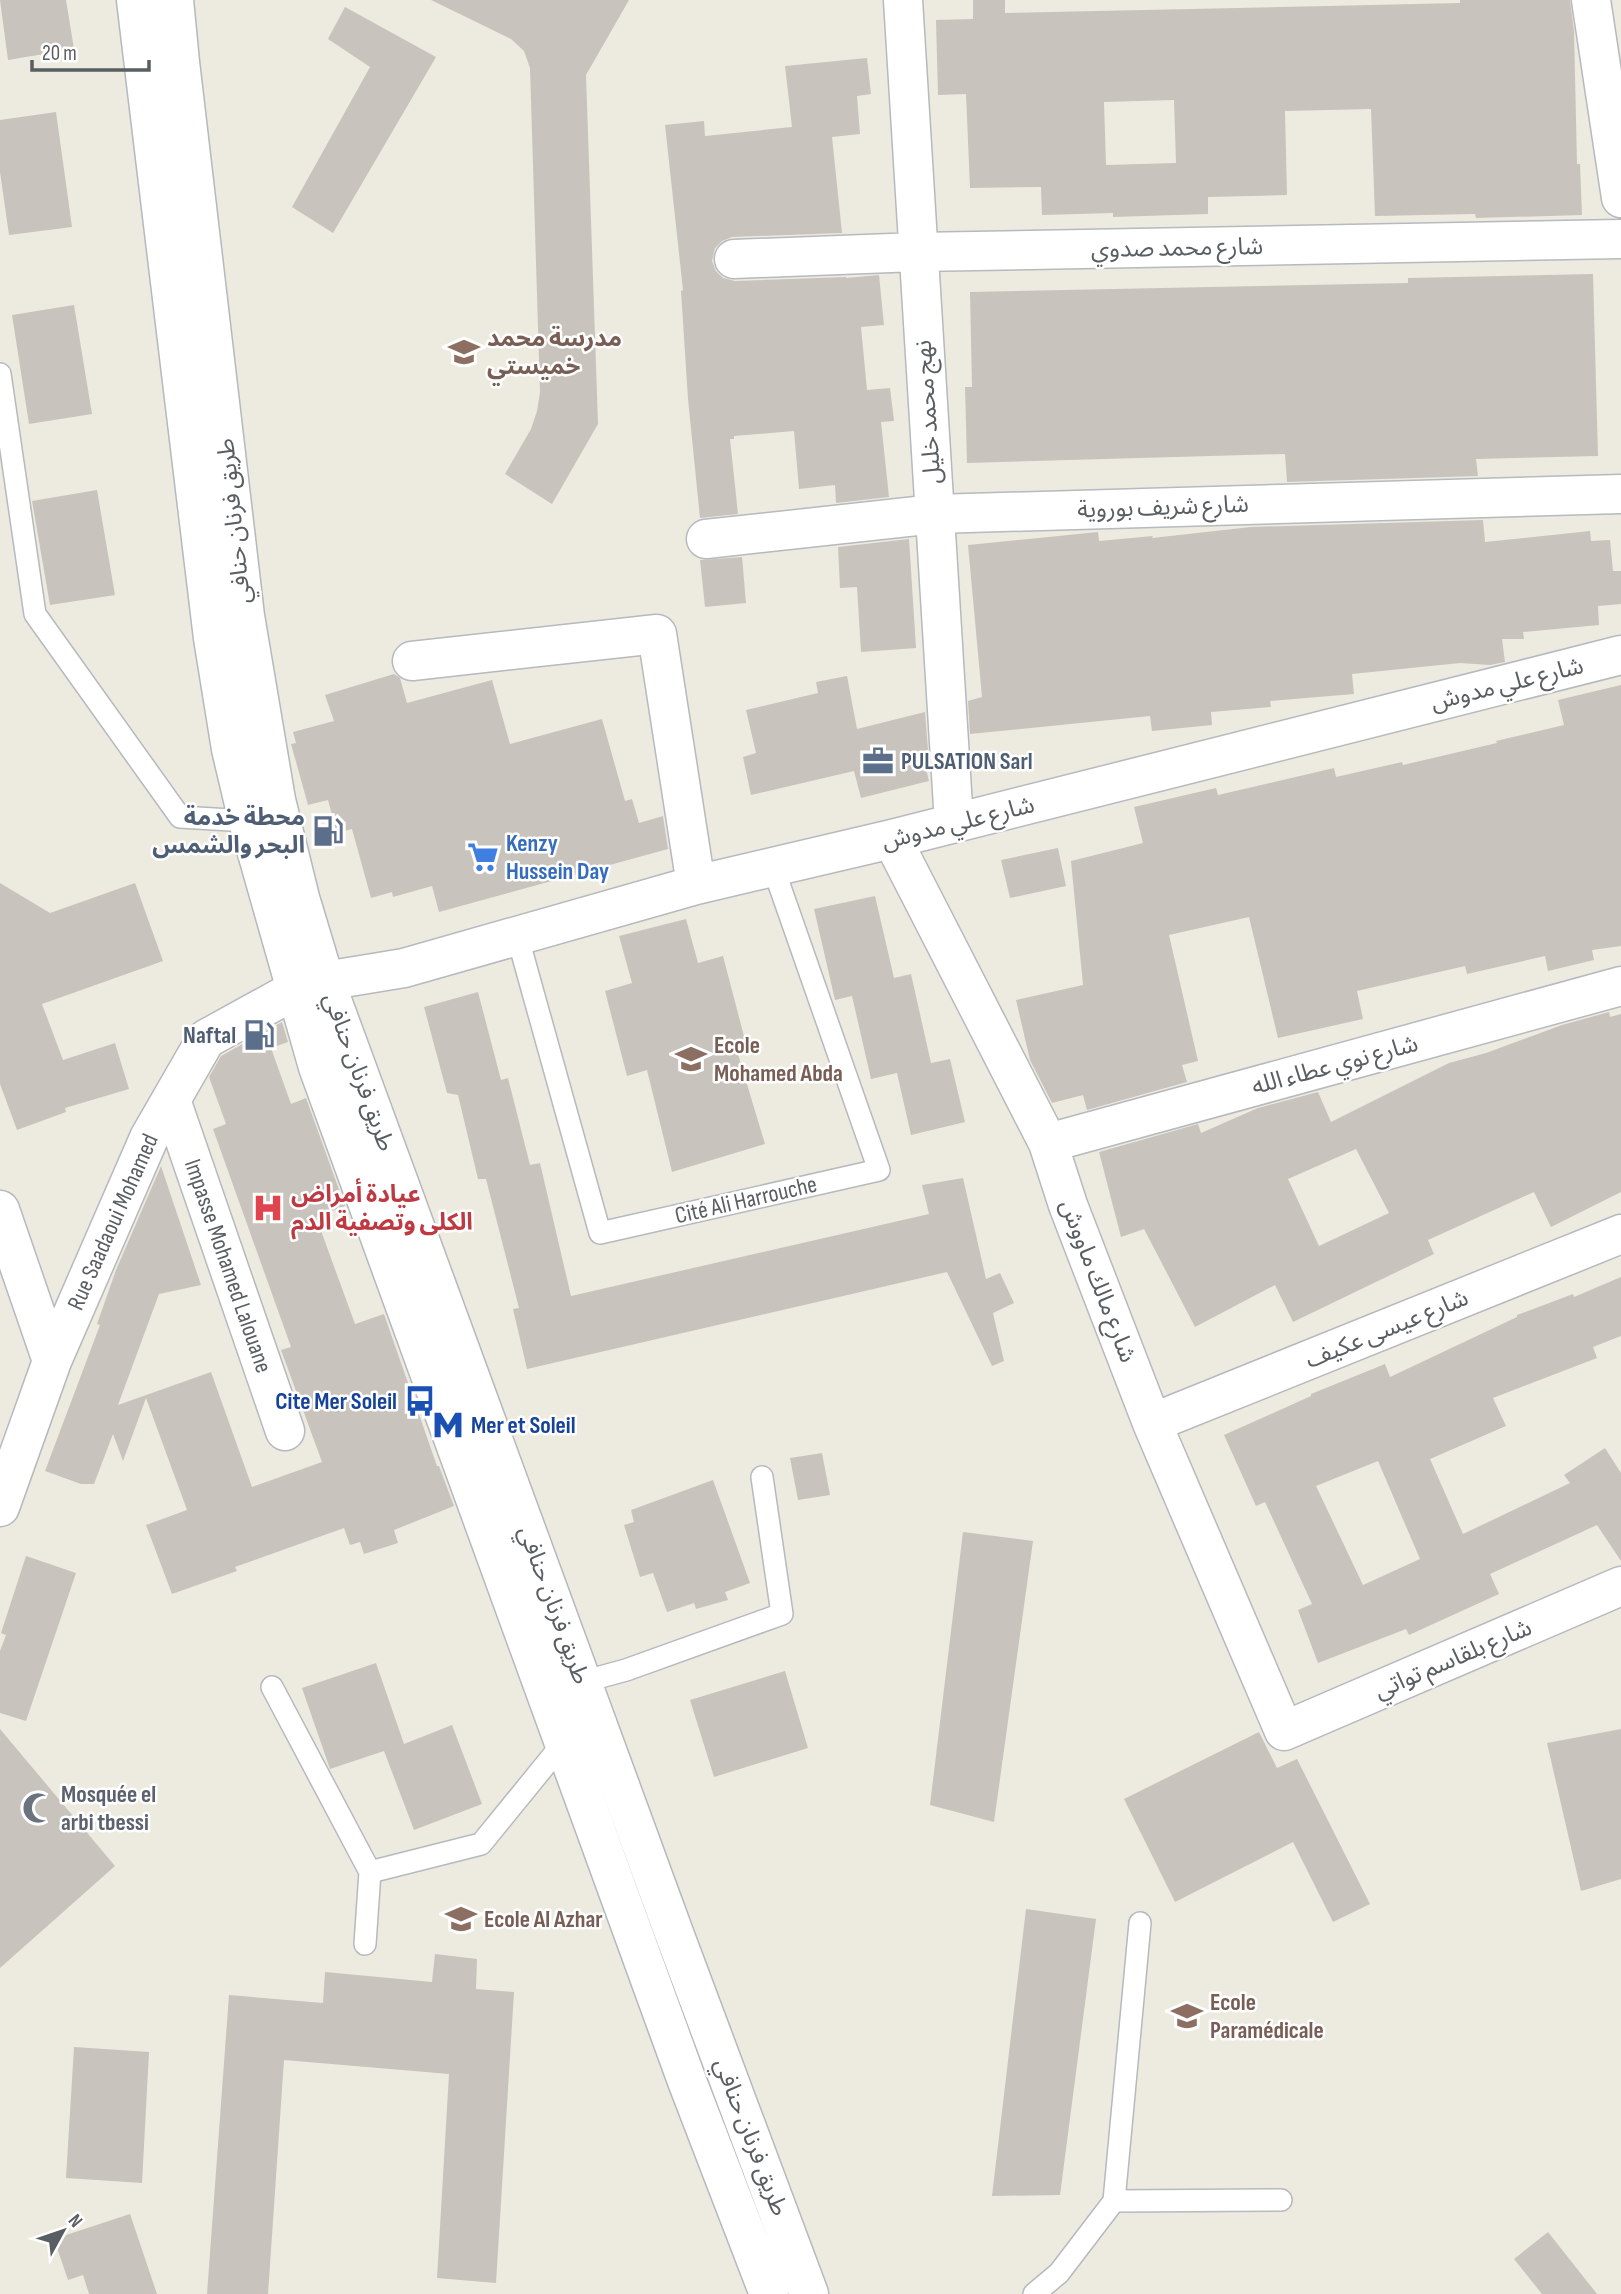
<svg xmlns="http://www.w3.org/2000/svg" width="1621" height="2294" viewBox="0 0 1621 2294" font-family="'Sofia Sans Condensed','Noto Sans Arabic',sans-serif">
	<rect width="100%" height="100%" fill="#edeae0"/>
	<path fill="#c8c4bd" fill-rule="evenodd" d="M 0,0 L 66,0 L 74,49 L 8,60 Z
		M 431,0 L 629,0 L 586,75 L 598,424 L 552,504 L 505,474 L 531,429 L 537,411 L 540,392 L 530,68 L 524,51 L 511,39 Z
		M 973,0 L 1005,0 L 1005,13 L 1460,3 L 1460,0 L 1570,0 L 1574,31 L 1577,164 L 1580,164 L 1582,215 L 1476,218 L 1475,214 L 1375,216 L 1371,109 L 1285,111 L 1287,195 L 1208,197 L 1208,214 L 1113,217 L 1113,213 L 1042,215 L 1041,187 L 970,188 L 966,94 L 938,95 L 936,20 L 973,19 ZM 1174,100 L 1176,163 L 1106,165 L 1104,102 Z
		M 345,7 L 436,57 L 333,233 L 292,207 L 370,67 L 328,39 Z
		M 867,58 L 871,94 L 857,96 L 860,134 L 832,137 L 842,233 L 732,237 L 722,241 L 715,248 L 712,261 L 716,271 L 723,278 L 735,281 L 846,277 L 846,278 L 879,275 L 884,325 L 861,327 L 867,390 L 890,388 L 894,421 L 881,422 L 889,497 L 836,503 L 835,485 L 799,489 L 794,431 L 734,436 L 734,439 L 730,439 L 738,514 L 700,518 L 688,399 L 681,291 L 683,290 L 665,125 L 704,121 L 705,136 L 792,127 L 785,66 Z
		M 56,112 L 72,227 L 9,235 L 0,172 L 0,120 Z
		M 1593,274 L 1598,456 L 1476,459 L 1478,476 L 1287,482 L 1285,454 L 967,463 L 965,387 L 972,387 L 970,292 L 1408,283 L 1408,278 Z
		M 74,305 L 92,414 L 29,424 L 12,315 Z
		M 97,490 L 115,595 L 50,605 L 32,501 Z
		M 1483,520 L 1485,542 L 1590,531 L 1591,541 L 1610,540 L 1613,571 L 1621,571 L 1621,604 L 1598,606 L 1599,625 L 1523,632 L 1524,639 L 1502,639 L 1505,662 L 1490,665 L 1460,663 L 1352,674 L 1354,694 L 1270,701 L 1271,707 L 1211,712 L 1212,725 L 1152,731 L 1150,716 L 970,734 L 968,701 L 982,697 L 968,545 L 1098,532 L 1099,541 L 1153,536 L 1152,538 L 1251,527 Z
		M 909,539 L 916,648 L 861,652 L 857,587 L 840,588 L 838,547 Z
		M 742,557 L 746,603 L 705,607 L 700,560 Z
		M 394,674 L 400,678 L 407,703 L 492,680 L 510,744 L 602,719 L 625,801 L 632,799 L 639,823 L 663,816 L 668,849 L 439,912 L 432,886 L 393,897 L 392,892 L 371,898 L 352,829 L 337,833 L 328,800 L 308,805 L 291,744 L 296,743 L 293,732 L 334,721 L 325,695 Z
		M 847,676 L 857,729 L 925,712 L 928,750 L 922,752 L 929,781 L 861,798 L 854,771 L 751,795 L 743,757 L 756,753 L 746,710 L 818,693 L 816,682 Z
		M 1621,685 L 1621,946 L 1592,950 L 1594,960 L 1548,971 L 1545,956 L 1467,974 L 1465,966 L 1357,991 L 1363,1019 L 1278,1038 L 1249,917 L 1169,935 L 1198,1061 L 1182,1065 L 1187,1082 L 1087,1110 L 1083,1095 L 1052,1103 L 1030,1060 L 1016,1000 L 1083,985 L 1071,861 L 1143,843 L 1134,807 L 1216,788 L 1218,795 L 1334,768 L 1336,777 L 1402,762 L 1403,765 L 1497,743 L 1496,741 L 1564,725 L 1558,700 Z
		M 1058,848 L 1066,886 L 1010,898 L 1001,860 Z
		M 0,883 L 50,913 L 135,883 L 163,961 L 42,1004 L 63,1060 L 115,1043 L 129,1089 L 65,1108 L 66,1112 L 17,1130 L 0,1084 Z
		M 875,896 L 894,978 L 911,974 L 931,1063 L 950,1059 L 965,1122 L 911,1135 L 897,1073 L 871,1079 L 852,996 L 835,1000 L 814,909 Z
		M 686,919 L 698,963 L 723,956 L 745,1040 L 734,1041 L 765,1144 L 672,1172 L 647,1070 L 627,1076 L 605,991 L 632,983 L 619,936 Z
		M 478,992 L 501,1080 L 508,1078 L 530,1165 L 540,1163 L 571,1296 L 929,1214 L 922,1185 L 963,1178 L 986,1279 L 1000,1273 L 1014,1303 L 993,1313 L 1004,1361 L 992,1366 L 947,1272 L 527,1369 L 513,1309 L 519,1308 L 486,1179 L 478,1179 L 458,1095 L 447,1093 L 424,1007 Z
		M 1609,1012 L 1610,1017 L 1621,1014 L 1621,1192 L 1551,1227 L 1534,1192 L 1428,1240 L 1434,1254 L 1293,1322 L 1275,1285 L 1195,1327 L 1144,1229 L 1121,1237 L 1099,1152 L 1198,1124 L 1201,1133 L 1258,1108 L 1318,1092 L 1331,1122 L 1449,1063 L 1486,1053 L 1562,1025 ZM 1356,1149 L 1389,1213 L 1319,1246 L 1288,1179 Z
		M 282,1022 L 288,1042 L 271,1048 L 291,1104 L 306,1098 L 345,1206 L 316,1217 L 355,1324 L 384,1314 L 437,1466 L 439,1466 L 454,1506 L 394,1530 L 398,1543 L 364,1554 L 360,1542 L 350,1545 L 344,1528 L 235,1567 L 237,1571 L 172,1594 L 146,1525 L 187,1510 L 146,1398 L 123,1461 L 113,1434 L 94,1484 L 81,1484 L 45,1471 L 100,1325 L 97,1324 L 116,1270 L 161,1166 L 201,1285 L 159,1294 L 118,1405 L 211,1372 L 252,1487 L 322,1462 L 281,1350 L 291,1347 L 213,1129 L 226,1124 L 209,1077 L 221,1056 Z
		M 1621,1277 L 1621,1336 L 1593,1347 L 1597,1358 L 1493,1398 L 1506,1426 L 1430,1459 L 1463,1534 L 1570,1483 L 1564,1475 L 1605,1448 L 1621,1473 L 1621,1561 L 1597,1525 L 1490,1574 L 1499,1594 L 1409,1635 L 1406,1629 L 1318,1663 L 1298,1610 L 1312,1604 L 1265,1502 L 1256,1506 L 1224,1435 L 1311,1396 L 1311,1394 L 1385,1364 L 1390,1377 L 1517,1317 L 1517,1315 L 1573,1294 L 1574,1297 ZM 1378,1461 L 1420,1559 L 1363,1585 L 1316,1486 Z
		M 822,1453 L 830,1495 L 798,1500 L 790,1458 Z
		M 713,1480 L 750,1583 L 725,1592 L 728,1600 L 696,1609 L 694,1603 L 667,1612 L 653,1573 L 640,1577 L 624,1525 L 634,1522 L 631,1510 Z
		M 963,1532 L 1033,1541 L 994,1822 L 930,1805 Z
		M 26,1556 L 76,1573 L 26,1721 L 0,1713 L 0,1651 L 6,1635 L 1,1633 Z
		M 376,1663 L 404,1744 L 452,1725 L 482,1804 L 414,1830 L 384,1751 L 396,1747 L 330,1769 L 302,1688 Z
		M 785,1671 L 808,1748 L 714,1777 L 690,1700 Z
		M 0,1729 L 115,1866 L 0,1968 Z
		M 1621,1729 L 1621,1879 L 1581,1891 L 1547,1743 Z
		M 1259,1732 L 1277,1768 L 1297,1759 L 1370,1904 L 1333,1922 L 1293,1842 L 1175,1902 L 1124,1799 Z
		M 1026,1909 L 1096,1919 L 1060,2195 L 992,2196 Z
		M 435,1954 L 477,1959 L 476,1989 L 514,1992 L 496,2283 L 437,2278 L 449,2074 L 284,2060 L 268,2294 L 207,2294 L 229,1995 L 323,2003 L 325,1972 L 432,1982 Z
		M 74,2047 L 149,2052 L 142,2183 L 66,2178 Z
		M 130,2214 L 157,2294 L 89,2294 L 83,2275 L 68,2280 L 54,2239 Z
		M 1548,2232 L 1597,2294 L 1542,2294 L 1514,2259 Z"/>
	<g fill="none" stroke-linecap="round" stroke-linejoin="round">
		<defs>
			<path id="service" d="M 0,374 L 35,614 L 180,817 L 248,821
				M 517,935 L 600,1233 L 879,1170 L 773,867
				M 582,1682 L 626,1670 L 782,1614 L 762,1477
				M 272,1687 L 370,1872 L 481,1844 L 564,1742
				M 365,1944 L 370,1872
				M 1114,2201 L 1281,2200
				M 1034,2294 L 1059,2273 L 1114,2201 L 1140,1923"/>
			<path id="minor" d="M 903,0 L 954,823
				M 1591,0 L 1621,198
				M 734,259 L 917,252 L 1621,239
				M 706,539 L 935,514 L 1621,494
				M 412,661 L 657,634 L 696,885
				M 892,839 L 1048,1143 L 1068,1205 L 1152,1423 L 1284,1731 L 1621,1586
				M 171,1100 L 285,1431
				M 1048,1143 L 1621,986
				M 0,1210 L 52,1361
				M 1152,1423 L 1621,1234
				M 0,1507 L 52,1361 L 149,1138 L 206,1039 L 295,990 L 325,981 L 404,968 L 696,885 L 892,839 L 1621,655"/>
			<path id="secondary" d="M 136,0 L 213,638 L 231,749 L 248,821 L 318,1067 L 687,2081 L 769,2294
				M 174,0 L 180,62 L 245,616 L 276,800 L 300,898 L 325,981 L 674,1933 L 809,2294"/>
		</defs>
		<use href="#service" stroke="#b6b9be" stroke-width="24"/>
		<use href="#minor" stroke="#b6b9be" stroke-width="41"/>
		<use href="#secondary" stroke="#b4b9be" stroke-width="41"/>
		<use href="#service" stroke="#fff" stroke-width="21"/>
		<use href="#minor" stroke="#fff" stroke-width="38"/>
		<use href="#secondary" stroke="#fff" stroke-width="38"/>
	</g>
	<defs>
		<symbol id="school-bare" viewBox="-9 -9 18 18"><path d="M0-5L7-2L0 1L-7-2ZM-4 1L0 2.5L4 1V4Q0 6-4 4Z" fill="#8d6e63" stroke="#fff" stroke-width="2.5" paint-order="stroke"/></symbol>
		<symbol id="office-bare" viewBox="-9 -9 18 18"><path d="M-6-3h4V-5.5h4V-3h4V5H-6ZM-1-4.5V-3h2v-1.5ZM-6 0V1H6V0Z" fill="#5c6f8a" stroke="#fff" stroke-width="2.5" paint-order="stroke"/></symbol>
		<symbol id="fuel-bare" viewBox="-9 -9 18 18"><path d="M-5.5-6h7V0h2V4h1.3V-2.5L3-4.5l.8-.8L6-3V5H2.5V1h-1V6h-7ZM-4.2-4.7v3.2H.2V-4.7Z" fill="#5c6f8a" stroke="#fff" stroke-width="2.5" paint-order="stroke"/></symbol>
		<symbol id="supermarket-bare" viewBox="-9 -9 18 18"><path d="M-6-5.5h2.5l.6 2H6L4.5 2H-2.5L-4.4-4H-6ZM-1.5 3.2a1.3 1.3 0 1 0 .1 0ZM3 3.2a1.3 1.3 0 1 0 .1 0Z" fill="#3f7fe0" stroke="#fff" stroke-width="2.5" paint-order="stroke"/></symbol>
		<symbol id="hospital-bare" viewBox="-9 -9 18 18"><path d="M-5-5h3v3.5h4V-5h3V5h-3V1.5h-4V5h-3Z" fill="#e0444e" stroke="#fff" stroke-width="2.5" paint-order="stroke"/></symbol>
		<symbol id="bus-bare" viewBox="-9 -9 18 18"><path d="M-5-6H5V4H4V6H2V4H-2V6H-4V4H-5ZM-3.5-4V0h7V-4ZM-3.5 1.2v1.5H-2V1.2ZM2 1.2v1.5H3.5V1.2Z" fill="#1a4fb4" stroke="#fff" stroke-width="2.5" paint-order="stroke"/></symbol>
		<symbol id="metro-bare" viewBox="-9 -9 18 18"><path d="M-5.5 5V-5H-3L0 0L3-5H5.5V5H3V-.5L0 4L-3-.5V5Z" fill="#1a4fb4" stroke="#fff" stroke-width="2.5" paint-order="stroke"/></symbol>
		<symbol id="mosque-bare" viewBox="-9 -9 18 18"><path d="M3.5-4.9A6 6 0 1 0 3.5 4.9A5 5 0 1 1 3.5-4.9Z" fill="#6b7280" stroke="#fff" stroke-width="2.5" paint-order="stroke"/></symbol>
		<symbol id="university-bare" viewBox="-9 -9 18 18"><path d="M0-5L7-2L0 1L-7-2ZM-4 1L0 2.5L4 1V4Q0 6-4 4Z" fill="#8d6e63" stroke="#fff" stroke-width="2.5" paint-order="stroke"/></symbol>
	</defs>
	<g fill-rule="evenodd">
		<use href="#school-bare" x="442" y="330" width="44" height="44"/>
		<use href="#office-bare" x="856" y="739" width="44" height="44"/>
		<use href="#fuel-bare" x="306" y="809" width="44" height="44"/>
		<use href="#supermarket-bare" x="461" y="835" width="44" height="44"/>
		<use href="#fuel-bare" x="237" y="1013" width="44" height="44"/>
		<use href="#school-bare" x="669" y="1037" width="44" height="44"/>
		<use href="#hospital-bare" x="246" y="1186" width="44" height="44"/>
		<use href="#bus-bare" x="398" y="1379" width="44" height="44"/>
		<use href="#metro-bare" x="426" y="1403" width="44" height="44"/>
		<use href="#mosque-bare" x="16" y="1786" width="44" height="44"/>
		<use href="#school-bare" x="439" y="1897" width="44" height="44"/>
		<use href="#university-bare" x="1165" y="1994" width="44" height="44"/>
	</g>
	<g text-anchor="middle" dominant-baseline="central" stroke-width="5" stroke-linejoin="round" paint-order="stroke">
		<g font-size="24" fill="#595e62" stroke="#fff">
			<text transform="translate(1177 248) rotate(-1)">شارع محمد صدوي</text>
			<text transform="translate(928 412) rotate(-94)">نهج محمد خليل</text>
			<text transform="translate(1163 507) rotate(-2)">شارع شريف بوروية</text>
			<text transform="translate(234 521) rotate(-96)">طريق فرنان حنافي</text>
			<text transform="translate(1507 684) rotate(-14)">شارع علي مدوش</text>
			<text transform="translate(958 823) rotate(-14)">شارع علي مدوش</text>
			<text transform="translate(1335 1065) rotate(-15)">شارع نوي عطاء الله</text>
			<text transform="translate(359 1072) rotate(70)">طريق فرنان حنافي</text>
			<text transform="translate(746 1200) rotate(-13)">Cité Ali Harrouche</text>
			<text transform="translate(113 1222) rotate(-66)">Rue Saadaoui Mohamed</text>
			<text transform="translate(228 1266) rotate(71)">Impasse Mohamed Lalouane</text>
			<text transform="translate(1098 1281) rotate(69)">شارع مالك ماووش</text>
			<text transform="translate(1387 1329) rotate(-22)">شارع عيسى عكيف</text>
			<text transform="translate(554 1605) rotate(70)">طريق فرنان حنافي</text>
			<text transform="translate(1453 1659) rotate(-23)">شارع بلقاسم تواتي</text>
			<text transform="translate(751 2137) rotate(69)">طريق فرنان حنافي</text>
		</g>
		<g font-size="24" font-weight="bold" fill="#785e54" stroke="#fff" text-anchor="start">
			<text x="487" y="338">مدرسة محمد<tspan x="487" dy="28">خميستي</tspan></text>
			<text x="714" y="1045">Ecole<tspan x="714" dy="28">Mohamed Abda</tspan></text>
			<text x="484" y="1919">Ecole Al Azhar</text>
			<text x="1210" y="2002">Ecole<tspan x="1210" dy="28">Paramédicale</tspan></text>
		</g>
		<g font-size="24" font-weight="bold" fill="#4e5e75" stroke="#fff" text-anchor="end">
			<text x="901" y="761" text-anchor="start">PULSATION Sarl</text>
			<text x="305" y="817">محطة خدمة<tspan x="305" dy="28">البحر والشمس</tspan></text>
			<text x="236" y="1035">Naftal</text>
		</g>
		<g font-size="24" font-weight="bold" fill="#366cbe" stroke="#fff" text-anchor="start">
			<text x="506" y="843">Kenzy<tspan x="506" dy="28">Hussein Day</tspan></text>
		</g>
		<g font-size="24" font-weight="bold" fill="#be3a42" stroke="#fff" text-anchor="start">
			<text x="291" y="1194">عيادة أمراض<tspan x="291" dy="28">الكلى وتصفية الدم</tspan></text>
		</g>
		<g font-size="24" font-weight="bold" fill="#164399" stroke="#fff" text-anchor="end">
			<text x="397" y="1401">Cite Mer Soleil</text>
			<text x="471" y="1425" text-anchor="start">Mer et Soleil</text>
		</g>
		<g font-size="24" font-weight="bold" fill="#5b616d" stroke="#fff" text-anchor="start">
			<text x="61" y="1794">Mosquée el<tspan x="61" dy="28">arbi tbessi</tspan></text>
		</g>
	</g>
	<g transform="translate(63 2231) rotate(50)" stroke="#ffffff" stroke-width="5" paint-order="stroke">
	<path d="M0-5L12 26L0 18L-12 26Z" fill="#595e62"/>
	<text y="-10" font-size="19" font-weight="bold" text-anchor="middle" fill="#595e62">N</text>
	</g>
	<path d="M32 60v10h117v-10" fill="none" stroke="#595e62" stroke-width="3.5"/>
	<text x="42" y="60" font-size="21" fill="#595e62" stroke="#ffffff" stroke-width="5" paint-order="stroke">20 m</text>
</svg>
